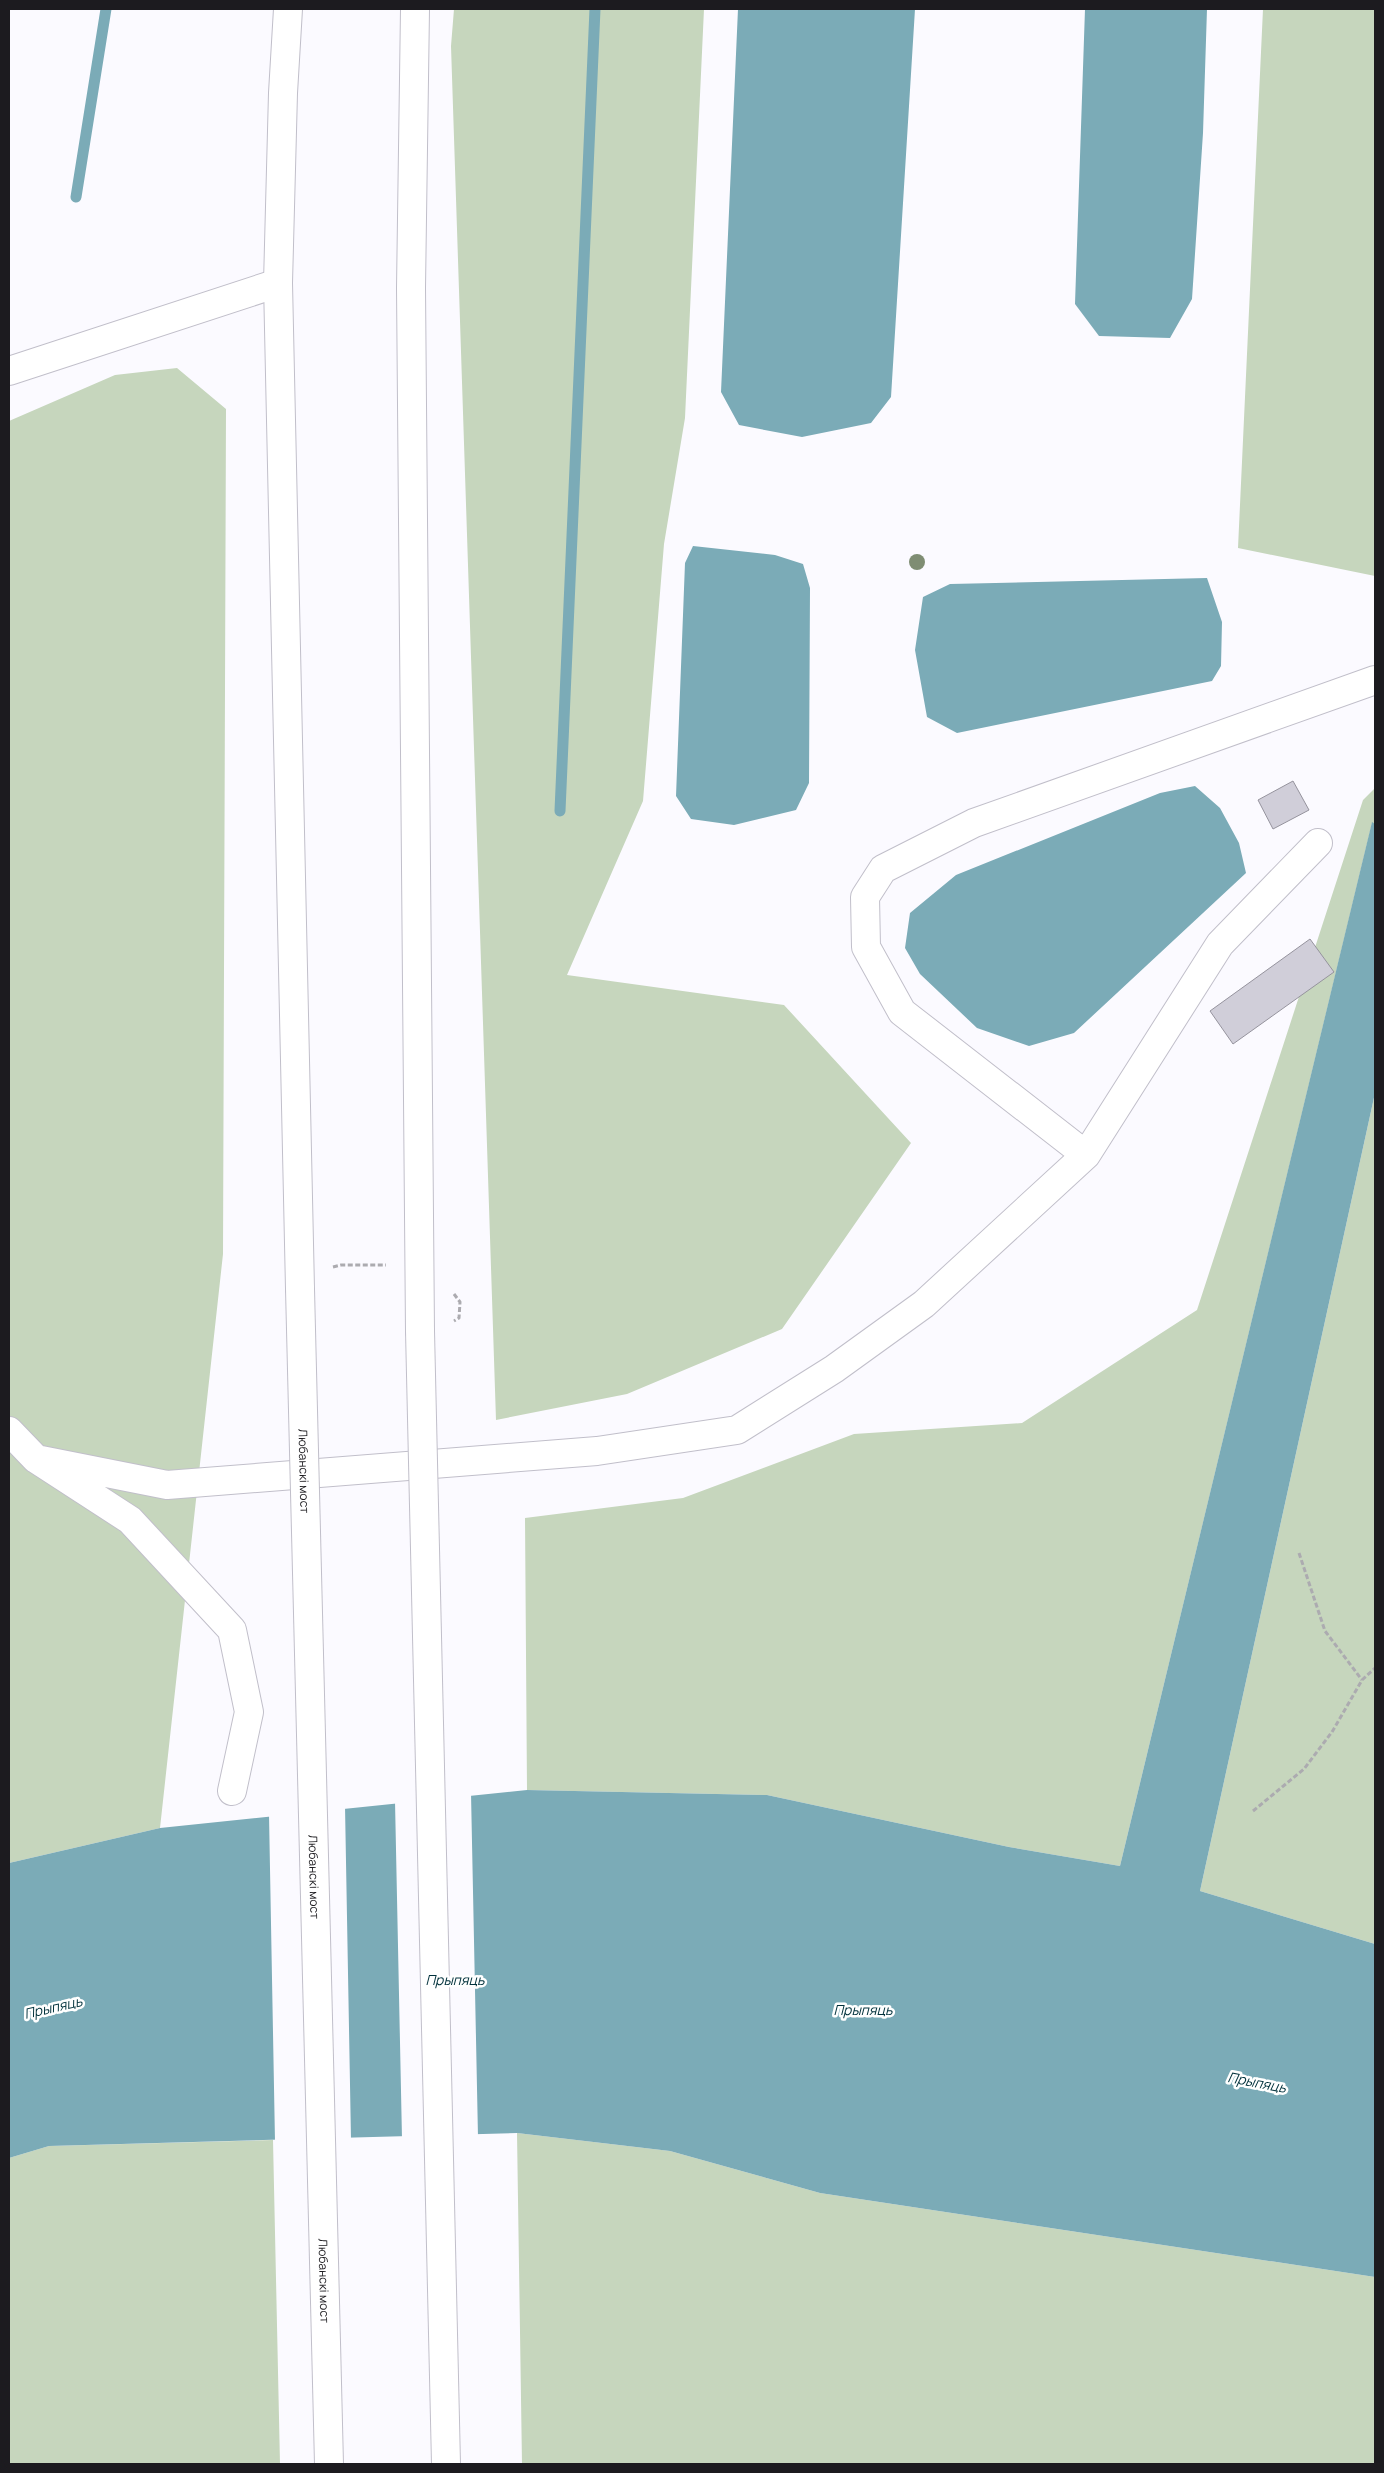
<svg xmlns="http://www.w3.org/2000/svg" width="1384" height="2473" viewBox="0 0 1384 2473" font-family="Manrope,sans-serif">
	<rect width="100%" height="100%" fill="#fbfaff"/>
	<path fill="#c6d6bd" d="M 454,9 L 704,9 L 685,418 L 664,544 L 643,801 L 567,975 L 784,1005 L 911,1143 L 782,1329 L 627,1394 L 496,1420 L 451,46 Z
		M 1263,9 L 1375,9 L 1375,576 L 1238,548 Z
		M 177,368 L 226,409 L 223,1254 L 160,1828 L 9,1863 L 9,421 L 115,375 Z
		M 1375,788 L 1375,824 L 1372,823 L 1120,1866 L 1009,1847 L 767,1795 L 527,1790 L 525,1518 L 683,1498 L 854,1434 L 1022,1423 L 1197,1310 L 1363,800 Z
		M 1375,1093 L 1375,1944 L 1200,1891 Z
		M 517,2133 L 670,2151 L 820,2193 L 1375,2277 L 1375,2464 L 522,2464 Z
		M 273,2140 L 280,2464 L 9,2464 L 9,2158 L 49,2146 Z"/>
	<path fill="#7babb7" d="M 738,9 L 915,9 L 891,397 L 871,423 L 802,437 L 739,425 L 721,392 Z
		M 1085,9 L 1207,9 L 1203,133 L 1192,299 L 1170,338 L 1099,336 L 1075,304 Z
		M 693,546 L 775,555 L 803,564 L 810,588 L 809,783 L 796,810 L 734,825 L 691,819 L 676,796 L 685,563 Z
		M 1207,578 L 1222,622 L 1221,666 L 1212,681 L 957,733 L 927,717 L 915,650 L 923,597 L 950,584 Z
		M 1195,786 L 1220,808 L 1239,843 L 1246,873 L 1074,1033 L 1029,1046 L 977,1028 L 920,974 L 905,948 L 910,913 L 956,875 L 1160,793 Z
		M 1372,822 L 1375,824 L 1375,1093 L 1200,1891 L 1375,1944 L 1375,2277 L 820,2193 L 670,2151 L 517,2133 L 49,2146 L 9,2158 L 9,1863 L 160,1828 L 527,1790 L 767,1795 L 1009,1847 L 1120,1866 Z"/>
	<path fill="#fbfaff" d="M 471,1793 L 478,2137 L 402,2139 L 395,1801 Z
		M 345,1806 L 351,2140 L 275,2142 L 269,1814 Z"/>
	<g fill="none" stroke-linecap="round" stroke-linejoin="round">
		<path stroke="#7babb7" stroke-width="11" d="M 76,197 L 106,9
			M 560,811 L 595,9"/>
	</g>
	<path fill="#d0ced9" stroke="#95939d" d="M 1293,781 L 1309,810 L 1273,829 L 1258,800 Z
		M 1310,939 L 1334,972 L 1233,1044 L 1210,1011 Z"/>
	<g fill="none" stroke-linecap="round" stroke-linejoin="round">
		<defs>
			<path id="minor" d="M 415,9 L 411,288 L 420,1331
				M 9,371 L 278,283
				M 1086,1155 L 902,1012 L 866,947 L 865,897 L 883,869 L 974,823 L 1375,680
				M 9,1431 L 36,1459 L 130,1520 L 232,1630 L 249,1712 L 232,1791
				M 36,1459 L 167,1485 L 597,1451 L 737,1430 L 834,1369 L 924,1304 L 1086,1155 L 1220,944 L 1318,843"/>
			<path id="major" d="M 288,9 L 283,93 L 278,283 L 300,1289"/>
		</defs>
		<use href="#minor" stroke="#c1bfca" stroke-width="30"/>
		<use href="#major" stroke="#c1bfca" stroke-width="30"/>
		<path stroke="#acabb0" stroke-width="3" stroke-dasharray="5 2.5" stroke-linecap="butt" d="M 333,1267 L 341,1265 L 386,1265
			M 454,1294 L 460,1302 L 459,1318 L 454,1321
			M 1299,1553 L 1325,1631 L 1362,1680
			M 1253,1811 L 1304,1769 L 1332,1732 L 1362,1680 L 1375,1668"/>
		<use href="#minor" stroke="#fff" stroke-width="28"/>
		<use href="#major" stroke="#fff" stroke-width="28"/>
		<defs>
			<path id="minor-bridge" d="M 420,1331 L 446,2464"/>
			<g id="major-bridge">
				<path id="s1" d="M 300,1289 L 329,2464"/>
			</g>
		</defs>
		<use href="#minor-bridge" stroke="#c1bfca" stroke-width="30" stroke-linecap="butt"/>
		<use href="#major-bridge" stroke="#c1bfca" stroke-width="30" stroke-linecap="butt"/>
		<use href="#minor-bridge" stroke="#fff" stroke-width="28"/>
		<use href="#major-bridge" stroke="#fff" stroke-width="28"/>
	</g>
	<circle fill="#7f8d73" cx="917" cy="562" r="8"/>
	<g text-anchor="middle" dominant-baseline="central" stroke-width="5" stroke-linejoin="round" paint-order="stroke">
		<g font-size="12" fill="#1c1b1f" stroke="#fff">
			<text stroke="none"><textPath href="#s1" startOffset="182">Любанскі мост</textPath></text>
			<text stroke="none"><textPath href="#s1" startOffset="588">Любанскі мост</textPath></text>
			<text stroke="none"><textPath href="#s1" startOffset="992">Любанскі мост</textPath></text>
		</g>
		<g font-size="14" font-style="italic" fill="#01313b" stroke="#fff">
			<text x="455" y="1979">Прыпяць</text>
			<text transform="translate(53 2007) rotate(-13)">Прыпяць</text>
			<text x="863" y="2009">Прыпяць</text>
			<text transform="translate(1257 2082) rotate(11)">Прыпяць</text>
		</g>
	</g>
	<rect width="1384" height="2473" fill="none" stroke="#1c1b1f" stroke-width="20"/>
</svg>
